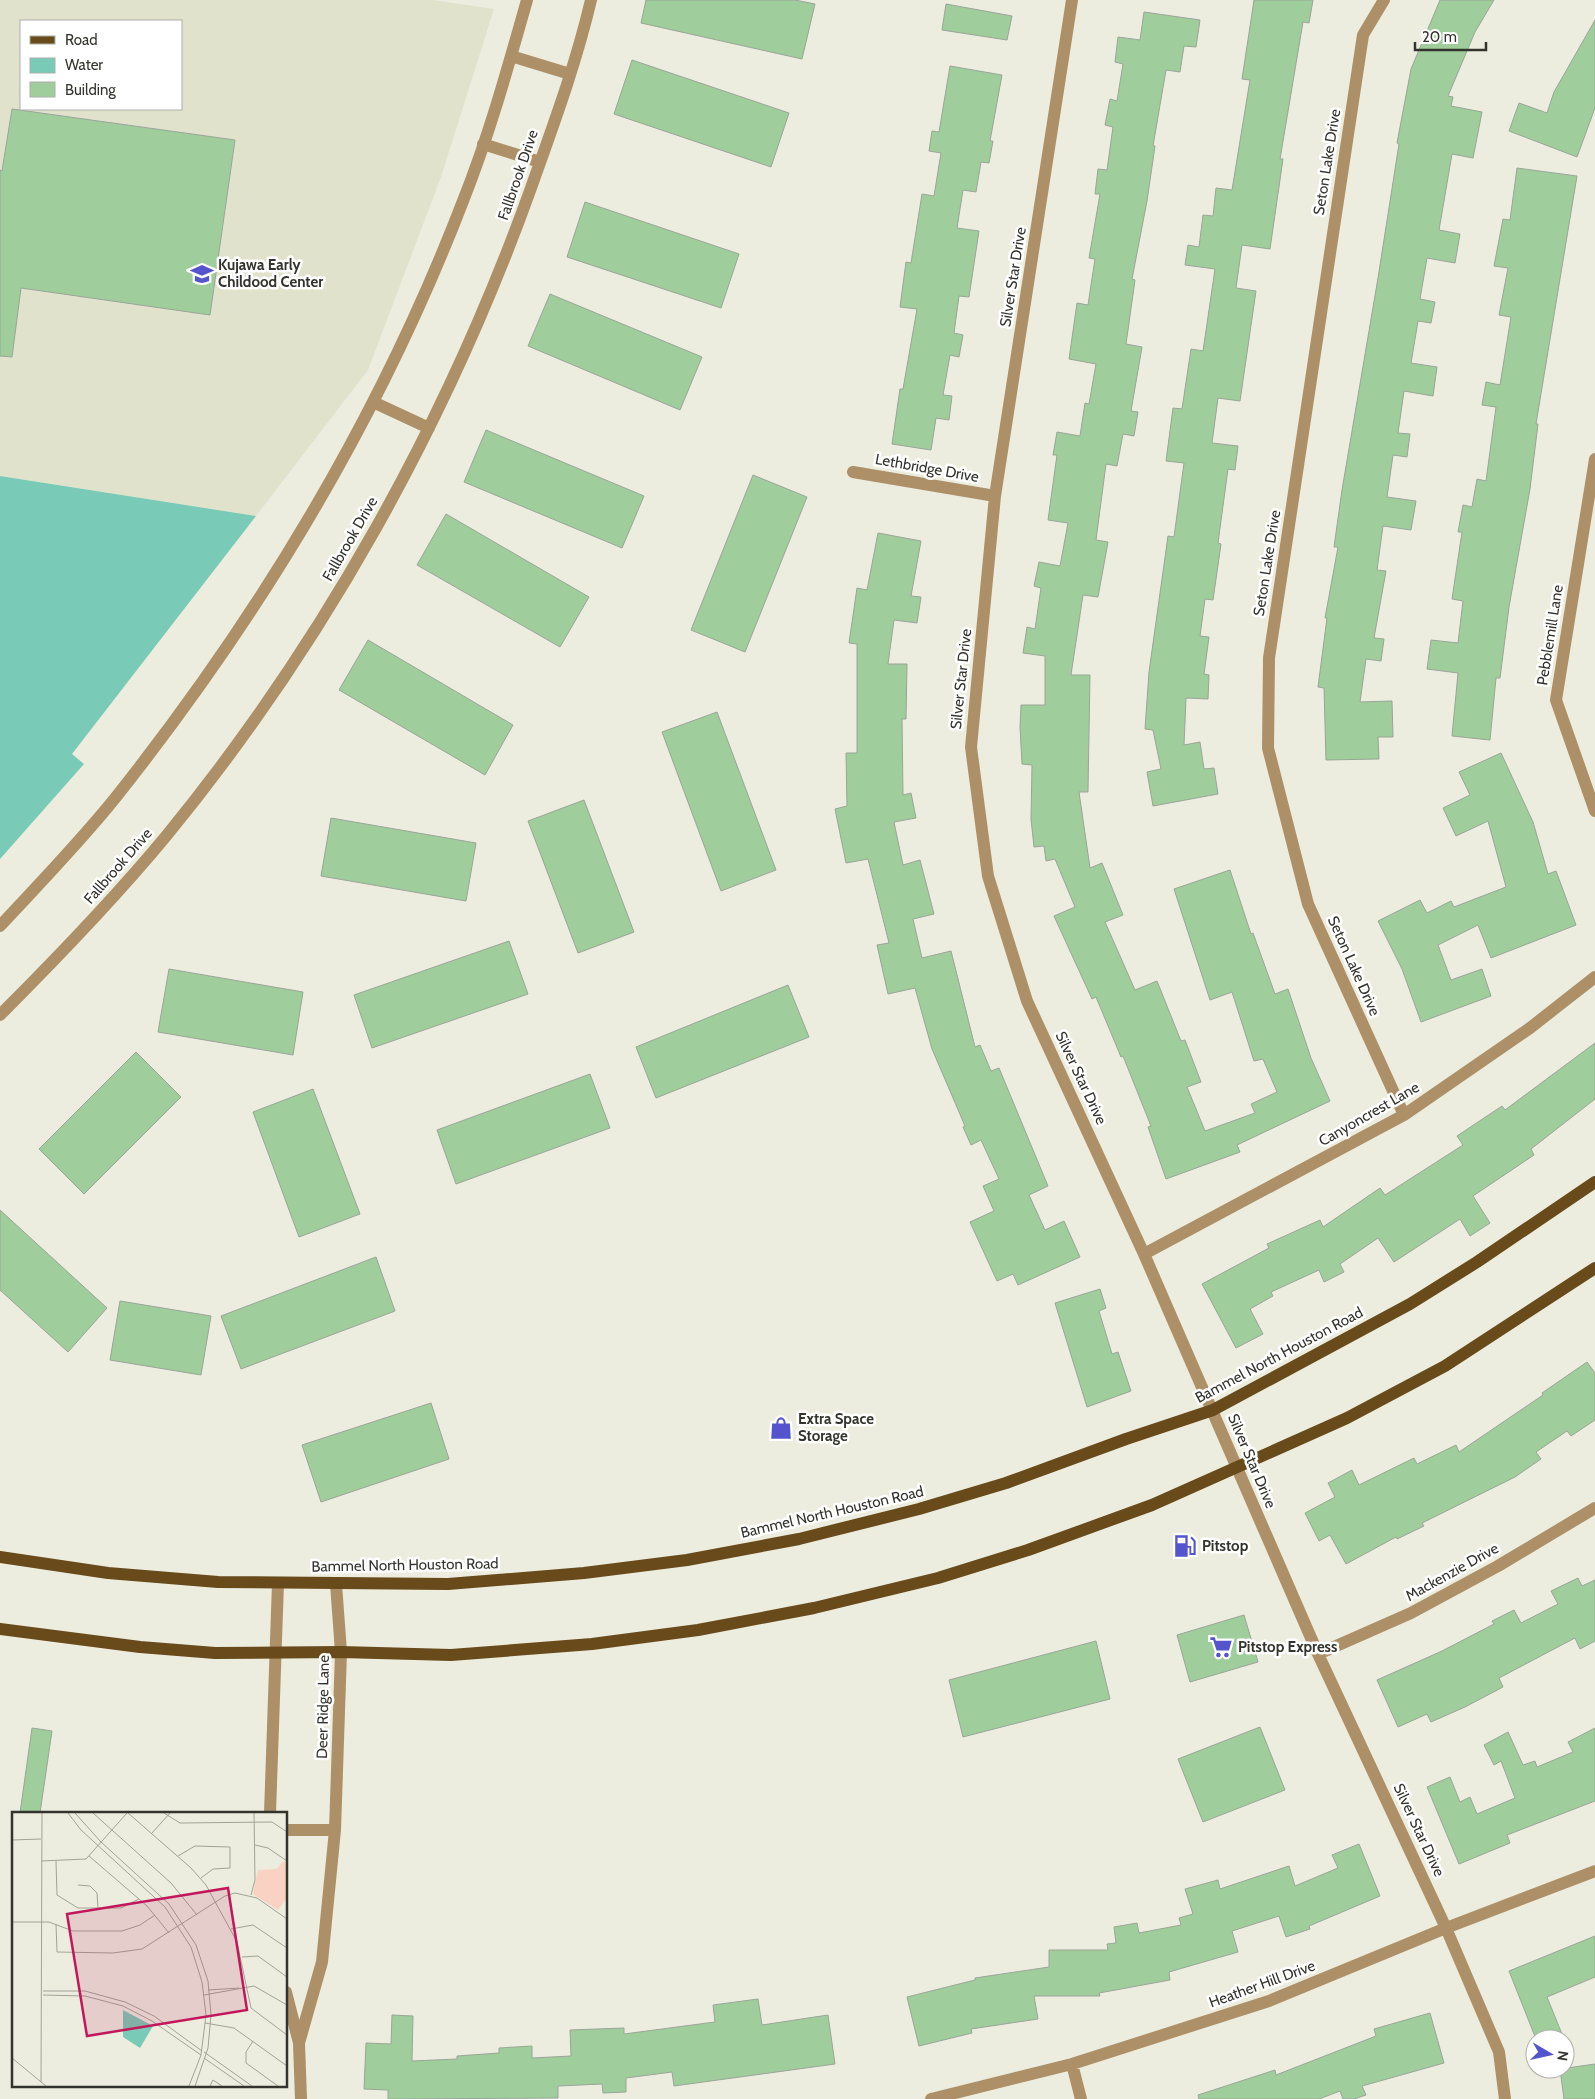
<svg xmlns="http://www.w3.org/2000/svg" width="1595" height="2099" viewBox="0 0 1595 2099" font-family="Cabin,sans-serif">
	<rect width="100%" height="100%" fill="#ecedde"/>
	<path fill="#e1e2cc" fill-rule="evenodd" d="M 0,0 L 433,0 L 494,9 L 441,177 L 368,370 L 256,516 L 0,476 ZM 21,21 L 181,21 L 181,109 L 21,109 Z"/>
	<path fill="#79cab6" d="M 0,476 L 256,516 L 72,754 L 84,764 L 0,859 Z"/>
	<path fill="#9fcd9b" stroke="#9aa599" d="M 646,0 L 795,0 L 815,4 L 802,59 L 641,23 Z
		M 1254,0 L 1313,0 L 1309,23 L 1303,22 L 1280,159 L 1283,159 L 1270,249 L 1242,245 L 1236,288 L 1256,291 L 1240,401 L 1218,398 L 1212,443 L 1238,446 L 1235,470 L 1228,469 L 1218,543 L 1221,544 L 1213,600 L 1205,599 L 1200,636 L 1209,637 L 1204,674 L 1209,675 L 1208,699 L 1186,698 L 1184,745 L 1200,742 L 1204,769 L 1214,768 L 1218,794 L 1153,806 L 1147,772 L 1161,769 L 1153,730 L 1145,729 L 1149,672 L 1168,536 L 1174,537 L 1184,463 L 1166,461 L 1173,408 L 1182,409 L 1191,349 L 1203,351 L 1215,269 L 1185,265 L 1188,245 L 1199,247 L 1203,215 L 1213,216 L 1216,188 L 1232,190 L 1250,80 L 1242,79 Z
		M 1440,0 L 1494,0 L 1475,32 L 1448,96 L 1453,97 L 1451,106 L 1482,112 L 1473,158 L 1452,154 L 1439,230 L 1460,234 L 1455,263 L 1427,258 L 1420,299 L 1435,302 L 1431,323 L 1418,321 L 1411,363 L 1437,367 L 1433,396 L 1404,391 L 1398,433 L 1410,434 L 1407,457 L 1393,455 L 1387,497 L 1416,501 L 1411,530 L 1383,526 L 1377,570 L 1386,571 L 1374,638 L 1384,639 L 1381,661 L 1366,659 L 1360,702 L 1392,701 L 1393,737 L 1378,737 L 1379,759 L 1326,760 L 1324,688 L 1318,687 L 1327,618 L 1325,618 L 1338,547 L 1334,547 L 1342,490 L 1378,278 L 1399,144 L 1397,143 L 1411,69 Z
		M 946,4 L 1012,16 L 1007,40 L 942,30 Z
		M 1144,12 L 1200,20 L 1196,47 L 1184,46 L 1180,72 L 1166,70 L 1153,146 L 1155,146 L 1147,201 L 1132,279 L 1135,280 L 1126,344 L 1142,347 L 1131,411 L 1138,412 L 1134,436 L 1123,434 L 1117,466 L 1106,464 L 1096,540 L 1108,542 L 1098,597 L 1083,595 L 1071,675 L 1090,675 L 1088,792 L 1079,792 L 1090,868 L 1102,863 L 1123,915 L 1105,922 L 1135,990 L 1157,981 L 1181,1041 L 1185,1040 L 1201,1082 L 1187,1087 L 1205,1131 L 1255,1113 L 1251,1104 L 1277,1092 L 1263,1059 L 1254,1061 L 1232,992 L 1210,1000 L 1174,889 L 1230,870 L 1251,934 L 1253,933 L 1275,994 L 1288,989 L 1311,1058 L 1330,1101 L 1237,1145 L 1240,1152 L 1166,1179 L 1148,1127 L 1151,1126 L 1123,1056 L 1121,1057 L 1096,997 L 1092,999 L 1054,916 L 1075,907 L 1055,859 L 1046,861 L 1044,846 L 1034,847 L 1031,819 L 1032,765 L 1022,764 L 1020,727 L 1021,705 L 1045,705 L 1045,656 L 1023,653 L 1027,627 L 1035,629 L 1041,588 L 1034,586 L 1039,562 L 1060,566 L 1068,523 L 1048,520 L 1057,455 L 1053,455 L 1057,432 L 1080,436 L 1085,403 L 1089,404 L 1096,364 L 1069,359 L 1077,303 L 1088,305 L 1095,259 L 1089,258 L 1100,194 L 1095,194 L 1098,169 L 1107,170 L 1113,127 L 1105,125 L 1110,99 L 1117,101 L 1123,64 L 1115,62 L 1118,37 L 1140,40 Z
		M 1595,20 L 1595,108 L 1577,157 L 1509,131 L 1519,103 L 1547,113 L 1554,92 Z
		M 632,60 L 789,113 L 771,167 L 614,114 Z
		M 950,66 L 1002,75 L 990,141 L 993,141 L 989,163 L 981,162 L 976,192 L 963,190 L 957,228 L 979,231 L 969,297 L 959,296 L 954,333 L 963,335 L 959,357 L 950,355 L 943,395 L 952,396 L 949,420 L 936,418 L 931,450 L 892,444 L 900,389 L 903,389 L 917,309 L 900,307 L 906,262 L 911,263 L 922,194 L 934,196 L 941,153 L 929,151 L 932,131 L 939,132 Z
		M 12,109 L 235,140 L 210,315 L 21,288 L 12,357 L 0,356 L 0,170 L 2,171 Z
		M 1517,168 L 1577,176 L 1536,424 L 1538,424 L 1530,489 L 1509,607 L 1500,678 L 1496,678 L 1490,740 L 1452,736 L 1458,673 L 1427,669 L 1431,640 L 1458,643 L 1463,601 L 1452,599 L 1462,532 L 1458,532 L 1463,505 L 1472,507 L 1477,479 L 1486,481 L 1496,407 L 1482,405 L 1486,382 L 1500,385 L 1511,317 L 1499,315 L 1508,268 L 1494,266 L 1503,219 L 1510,220 Z
		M 585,202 L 739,254 L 721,308 L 567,257 Z
		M 550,294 L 702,357 L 680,410 L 528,346 Z
		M 486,430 L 644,496 L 622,548 L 464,482 Z
		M 753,475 L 807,497 L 745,652 L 691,630 Z
		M 446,514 L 589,597 L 560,647 L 417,565 Z
		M 878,533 L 921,541 L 911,596 L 921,597 L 917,623 L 894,620 L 888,664 L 907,664 L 906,719 L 902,719 L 903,795 L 911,793 L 916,818 L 894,822 L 903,865 L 920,860 L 934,914 L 913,919 L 922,958 L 951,951 L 975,1047 L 980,1045 L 991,1071 L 999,1068 L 1048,1186 L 1029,1195 L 1045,1230 L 1064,1221 L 1080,1257 L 1018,1285 L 1013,1274 L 997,1281 L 970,1222 L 994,1211 L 983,1186 L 999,1179 L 981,1140 L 971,1145 L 963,1127 L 965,1126 L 932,1049 L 915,988 L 888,994 L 877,945 L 889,943 L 868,859 L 846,863 L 835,809 L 847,806 L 846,753 L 857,753 L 857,644 L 849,643 L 857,588 L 867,590 Z
		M 368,640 L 513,725 L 485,775 L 339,690 Z
		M 717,712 L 776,870 L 721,891 L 662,732 Z
		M 1501,753 L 1533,822 L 1548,874 L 1556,871 L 1576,925 L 1491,958 L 1478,925 L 1438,945 L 1451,980 L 1482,969 L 1491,996 L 1421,1022 L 1402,969 L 1378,921 L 1420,900 L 1427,913 L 1451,901 L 1454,907 L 1506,887 L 1488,821 L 1456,836 L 1443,808 L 1470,795 L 1459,772 Z
		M 584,800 L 634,932 L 578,953 L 528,821 Z
		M 331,818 L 476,843 L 466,901 L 321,876 Z
		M 509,941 L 528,994 L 372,1048 L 354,995 Z
		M 169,969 L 303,992 L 293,1055 L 158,1032 Z
		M 788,985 L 809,1037 L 656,1098 L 636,1047 Z
		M 1595,1043 L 1595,1099 L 1531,1149 L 1534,1155 L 1473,1196 L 1490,1223 L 1470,1236 L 1460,1219 L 1394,1262 L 1378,1238 L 1340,1264 L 1344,1272 L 1324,1282 L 1319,1270 L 1271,1292 L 1273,1296 L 1250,1309 L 1263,1334 L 1236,1348 L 1202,1284 L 1269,1248 L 1267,1244 L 1320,1220 L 1323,1227 L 1380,1188 L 1385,1195 L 1463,1145 L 1457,1136 L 1502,1106 L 1505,1110 Z
		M 136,1052 L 181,1097 L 84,1194 L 39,1149 Z
		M 590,1074 L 610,1128 L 456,1184 L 437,1130 Z
		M 313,1089 L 360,1214 L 299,1237 L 253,1112 Z
		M 0,1210 L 107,1308 L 68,1352 L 0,1290 Z
		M 376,1257 L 395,1311 L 241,1369 L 221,1316 Z
		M 1100,1289 L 1106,1308 L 1099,1311 L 1112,1354 L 1118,1352 L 1131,1391 L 1087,1407 L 1055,1303 Z
		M 120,1301 L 211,1316 L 201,1375 L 110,1360 Z
		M 1587,1362 L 1595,1373 L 1595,1420 L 1571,1436 L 1567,1431 L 1536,1452 L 1541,1459 L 1515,1477 L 1422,1523 L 1424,1526 L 1397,1539 L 1396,1537 L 1346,1564 L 1330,1535 L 1319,1541 L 1305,1513 L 1335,1497 L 1328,1483 L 1352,1470 L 1359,1485 L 1414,1458 L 1417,1464 L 1456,1445 L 1459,1452 L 1543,1395 L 1542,1393 Z
		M 431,1403 L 449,1459 L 321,1502 L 302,1445 Z
		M 1578,1578 L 1582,1586 L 1595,1580 L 1595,1641 L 1580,1649 L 1575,1638 L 1499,1678 L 1503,1687 L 1465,1707 L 1431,1722 L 1427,1714 L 1398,1727 L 1377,1680 L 1442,1651 L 1494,1624 L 1492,1621 L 1514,1610 L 1521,1623 L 1558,1604 L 1551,1591 Z
		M 1244,1615 L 1258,1662 L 1190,1682 L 1177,1635 Z
		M 1096,1641 L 1110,1699 L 963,1737 L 949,1680 Z
		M 1260,1727 L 1285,1790 L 1203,1822 L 1178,1759 Z
		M 32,1728 L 52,1731 L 40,1813 L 20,1813 Z
		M 1595,1728 L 1595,1801 L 1507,1835 L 1510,1843 L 1459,1864 L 1427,1787 L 1450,1777 L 1460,1802 L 1470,1797 L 1477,1814 L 1515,1798 L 1501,1761 L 1494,1765 L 1484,1745 L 1508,1732 L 1523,1765 L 1535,1761 L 1537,1767 L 1573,1752 L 1568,1742 Z
		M 1359,1844 L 1380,1896 L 1309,1926 L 1310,1929 L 1286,1937 L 1279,1916 L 1232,1931 L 1238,1952 L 1169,1972 L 1170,1980 L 1099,1993 L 1100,1996 L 1034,1996 L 1038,2019 L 971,2029 L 972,2033 L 919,2046 L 907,1997 L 975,1980 L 975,1978 L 1049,1967 L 1049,1950 L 1108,1950 L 1107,1944 L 1116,1943 L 1114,1927 L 1137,1923 L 1139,1933 L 1181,1925 L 1179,1918 L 1193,1914 L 1185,1889 L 1218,1880 L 1220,1889 L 1289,1866 L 1295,1886 L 1338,1868 L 1332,1855 Z
		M 1595,1936 L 1595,1977 L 1547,1997 L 1564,2039 L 1536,2039 L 1509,1971 Z
		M 758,1999 L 762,2025 L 828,2015 L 835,2064 L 674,2086 L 672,2072 L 626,2078 L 626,2092 L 603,2093 L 602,2084 L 558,2086 L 558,2098 L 388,2099 L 388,2090 L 364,2089 L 366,2043 L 391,2044 L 392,2015 L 413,2016 L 412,2061 L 457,2059 L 457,2056 L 499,2053 L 499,2048 L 532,2046 L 532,2058 L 571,2056 L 570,2030 L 624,2028 L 624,2034 L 715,2022 L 713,2005 Z
		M 1430,2013 L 1444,2063 L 1362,2086 L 1366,2095 L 1354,2099 L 1343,2099 L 1340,2091 L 1319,2099 L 1199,2099 L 1198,2095 L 1275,2070 L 1276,2075 L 1376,2036 L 1374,2029 Z
		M 1595,2064 L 1595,2099 L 1564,2099 L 1560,2069 Z"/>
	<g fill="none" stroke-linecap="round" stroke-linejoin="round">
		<path stroke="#ad9068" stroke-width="12" d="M 1072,0 L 995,496 L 971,747 L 988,876 L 1027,1001 L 1144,1254 L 1318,1654 L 1446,1928 L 1499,2052 L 1505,2099
			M 1384,0 L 1363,35 L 1269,658 L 1268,748 L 1308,904 L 1404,1115
			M 511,56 L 570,74
			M 483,144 L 540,162
			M 373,402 L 429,428
			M 1595,459 L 1556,700 L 1595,811
			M 853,472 L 995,496
			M 0,926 C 39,884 80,842 116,797 C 259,617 380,417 463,201 C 489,136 508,67 527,0
			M 0,1015 C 58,957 115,898 167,835 C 324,643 447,422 531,188 C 553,126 576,64 591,0
			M 1144,1254 L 1404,1115 L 1530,1028 L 1595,977
			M 1318,1654 L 1411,1613 L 1498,1566 L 1595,1508
			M 270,1813 L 278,1583
			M 286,1830 L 335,1830
			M 286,1992 L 299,2043 L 301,2099
			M 299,2043 L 322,1962 L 335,1830 L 341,1652 L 336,1584
			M 1072,2064 L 1081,2099
			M 931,2099 L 1072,2064 L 1269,2001 L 1446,1928 L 1595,1871"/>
		<path stroke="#684a1b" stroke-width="12" d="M 0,1557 L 108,1573 L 218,1582 L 448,1584 L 584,1573 L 687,1560 L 799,1539 L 919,1509 L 1006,1483 L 1126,1439 L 1213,1410 L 1410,1304 L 1477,1262 L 1595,1182
			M 0,1629 L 140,1647 L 215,1653 L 341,1652 L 451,1655 L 592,1644 L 698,1630 L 814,1608 L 938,1578 L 1028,1550 L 1152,1505 L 1347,1418 L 1445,1366 L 1595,1268"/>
	</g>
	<defs>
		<symbol id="school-bare" viewBox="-9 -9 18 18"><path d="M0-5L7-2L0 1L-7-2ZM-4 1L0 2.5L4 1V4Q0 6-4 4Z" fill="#5455cd" stroke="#fff" stroke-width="2.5" paint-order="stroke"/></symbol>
		<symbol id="shop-bare" viewBox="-9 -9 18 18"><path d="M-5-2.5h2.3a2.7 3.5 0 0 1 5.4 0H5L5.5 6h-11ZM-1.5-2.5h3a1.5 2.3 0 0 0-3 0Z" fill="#5455cd" stroke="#fff" stroke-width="2.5" paint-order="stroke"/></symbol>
		<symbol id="fuel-bare" viewBox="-9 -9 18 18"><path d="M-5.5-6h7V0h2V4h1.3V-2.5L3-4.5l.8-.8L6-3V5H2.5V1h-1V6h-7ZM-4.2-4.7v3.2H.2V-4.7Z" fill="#5455cd" stroke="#fff" stroke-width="2.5" paint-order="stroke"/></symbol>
		<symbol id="supermarket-bare" viewBox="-9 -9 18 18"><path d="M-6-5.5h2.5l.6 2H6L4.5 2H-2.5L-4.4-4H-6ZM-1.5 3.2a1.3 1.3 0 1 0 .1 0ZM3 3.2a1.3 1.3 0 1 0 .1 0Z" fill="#5455cd" stroke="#fff" stroke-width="2.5" paint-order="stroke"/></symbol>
	</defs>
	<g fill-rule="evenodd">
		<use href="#school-bare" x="186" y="258" width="32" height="32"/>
		<use href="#shop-bare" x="765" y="1412" width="32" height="32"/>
		<use href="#fuel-bare" x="1169" y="1530" width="32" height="32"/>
		<use href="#supermarket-bare" x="1205" y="1631" width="32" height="32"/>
	</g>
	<g text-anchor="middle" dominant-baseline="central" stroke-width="5" stroke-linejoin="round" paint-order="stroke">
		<g font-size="15" fill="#34342e" stroke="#fff">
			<text transform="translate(1327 162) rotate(-81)">Seton Lake Drive</text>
			<text transform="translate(518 175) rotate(-71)">Fallbrook Drive</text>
			<text transform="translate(1013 277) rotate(-81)">Silver Star Drive</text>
			<text transform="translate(927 468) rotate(10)">Lethbridge Drive</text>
			<text transform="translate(350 539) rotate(-60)">Fallbrook Drive</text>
			<text transform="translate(1267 563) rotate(-81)">Seton Lake Drive</text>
			<text transform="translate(1550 635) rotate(-81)">Pebblemill Lane</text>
			<text transform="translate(961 679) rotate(-84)">Silver Star Drive</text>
			<text transform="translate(118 866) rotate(-49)">Fallbrook Drive</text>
			<text transform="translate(1354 966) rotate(66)">Seton Lake Drive</text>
			<text transform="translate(1081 1078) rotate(65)">Silver Star Drive</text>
			<text transform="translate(1369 1114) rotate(-30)">Canyoncrest Lane</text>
			<text transform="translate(1279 1355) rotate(-28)">Bammel North Houston Road</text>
			<text transform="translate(1252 1461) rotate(67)">Silver Star Drive</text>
			<text transform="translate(832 1512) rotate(-13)">Bammel North Houston Road</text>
			<text transform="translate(405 1565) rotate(-1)">Bammel North Houston Road</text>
			<text transform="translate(1452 1572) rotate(-29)">Mackenzie Drive</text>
			<text transform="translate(323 1707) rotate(-89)">Deer Ridge Lane</text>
			<text transform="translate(1419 1830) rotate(65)">Silver Star Drive</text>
			<text transform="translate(1262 1984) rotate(-20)">Heather Hill Drive</text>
		</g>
		<g font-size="15" font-weight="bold" fill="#34342e" stroke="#fff" text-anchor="start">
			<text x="218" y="265">Kujawa Early<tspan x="218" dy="17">Childood Center</tspan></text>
			<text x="798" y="1419">Extra Space<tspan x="798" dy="17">Storage</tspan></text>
			<text x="1202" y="1546">Pitstop</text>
			<text x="1238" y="1647">Pitstop Express</text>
		</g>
	</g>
	<g transform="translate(12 1812)">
		<rect width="275" height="275" fill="#ecedde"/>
		<path d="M 271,49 L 275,52 L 275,86 L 266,98 L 241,82 L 246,58 L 265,57 Z" fill="#fad2c3"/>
		<path d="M 111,198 L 141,214 L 128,236 L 111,225 Z" fill="#79cab6"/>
		<path fill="none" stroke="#a2a398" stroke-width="1" d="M 56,1 L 69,18 L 153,95 L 179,135 L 190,170 L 194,203 L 189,243 L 177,274M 63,1 L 89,30 L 157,92 L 184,133 L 196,169 L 199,203 L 196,236 L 183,274M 81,1 L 159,71 L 185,103M 116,1 L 179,56 L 194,73 L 225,130 L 239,196 L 275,223M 152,1 L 168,11 L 260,10 L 275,20M 140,21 L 158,1M 0,28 L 29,27M 243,33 L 256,36 L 275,49M 77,44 L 135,94 L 157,121M 166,44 L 183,34 L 218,35 L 218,56 L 201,57 L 189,66M 29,49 L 74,47 L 115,1M 44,49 L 45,83 L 66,96 L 109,96 L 127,87M 66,73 L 78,74 L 85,81 L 86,96M 239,83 L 243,68 L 242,1M 0,110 L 37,110 L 61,119 L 110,119 L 128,113 L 143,103M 44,112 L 45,140 L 101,141 L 130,137 L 213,84 L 223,81 L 245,86 L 275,107M 219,117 L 241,113 L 275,136M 230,145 L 246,144 L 275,165M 196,178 L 227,176M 31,179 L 73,179 L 113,190 L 142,204 L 190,239M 31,183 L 73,184 L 111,194 L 140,209 L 189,243M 192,183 L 242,174 L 275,193M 193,211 L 222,216 L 275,254M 241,229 L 234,240 L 234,251 L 266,274M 192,240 L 240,274M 0,246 L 34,274M 192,246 L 232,274M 29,270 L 30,1M 198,274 L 201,268 L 210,274"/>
		<path fill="#c2185b" fill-opacity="0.15" stroke="#c2185b" stroke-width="2.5" d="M 216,76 L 235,198 L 75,224 L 55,102 Z"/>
		<rect width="275" height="275" fill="none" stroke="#34342e" stroke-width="2.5"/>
	</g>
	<rect x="20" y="20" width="162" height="90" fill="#ffffff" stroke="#aeaeab"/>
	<rect x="30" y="36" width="25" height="8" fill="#684a1b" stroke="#aeaeab"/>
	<text x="65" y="45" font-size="15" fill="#34342e">Road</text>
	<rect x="30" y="58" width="25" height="15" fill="#79cab6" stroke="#aeaeab"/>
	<text x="65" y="70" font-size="15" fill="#34342e">Water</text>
	<rect x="30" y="82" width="25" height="15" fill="#9fcd9b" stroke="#aeaeab"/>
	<text x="65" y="95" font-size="15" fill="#34342e">Building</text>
	<g transform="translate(1550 2054) rotate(99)"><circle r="24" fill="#ffffff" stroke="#aeaeab"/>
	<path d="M0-4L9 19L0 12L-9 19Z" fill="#5455cd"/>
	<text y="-8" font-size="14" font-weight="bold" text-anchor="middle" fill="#34342e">N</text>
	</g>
	<path d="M1415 42v8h71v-8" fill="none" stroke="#34342e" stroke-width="2.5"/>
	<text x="1422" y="42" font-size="15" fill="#34342e" stroke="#ffffff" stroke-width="4" paint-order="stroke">20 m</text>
</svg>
